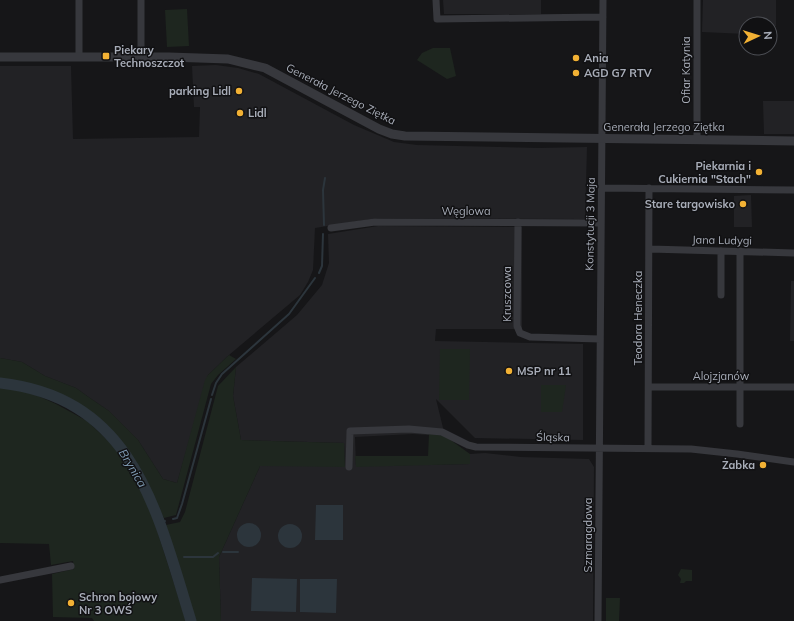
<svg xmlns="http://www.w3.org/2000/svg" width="794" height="621" viewBox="0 0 794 621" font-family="Mulish,sans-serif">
	<rect width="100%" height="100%" fill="#161618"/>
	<path fill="#222225" d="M 443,0 L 541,0 L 541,14 L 444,14 Z
		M 703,0 L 776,0 L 776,26 L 770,26 L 770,24 L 746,24 L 746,34 L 702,32 Z
		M 216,65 L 238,68 L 259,74 L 354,125 L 394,142 L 417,145 L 539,148 L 587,147 L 585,219 L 378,218 L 315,228 L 313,270 L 308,282 L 300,295 L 229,355 L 208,375 L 177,483 L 163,479 L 138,440 L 109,411 L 87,396 L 76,388 L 45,376 L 22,362 L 0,358 L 0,66 L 71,66 L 73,139 L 199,137 L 200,107 L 194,107 L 192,66 Z
		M 763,101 L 794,101 L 794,134 L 764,134 Z
		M 751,195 L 752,227 L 734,227 L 734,196 Z
		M 378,226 L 522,227 L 522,329 L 436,329 L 435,341 L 583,344 L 583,440 L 475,438 L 436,399 L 445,436 L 413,434 L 355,437 L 356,466 L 470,464 L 470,454 L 485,453 L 521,457 L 589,459 L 594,467 L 593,621 L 221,621 L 219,557 L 260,466 L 345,466 L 344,443 L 241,440 L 233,396 L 236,367 L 297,315 L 322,285 L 329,263 L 328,234 Z
		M 791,281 L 794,281 L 794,341 L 790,341 Z"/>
	<path fill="#1e261f" d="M 187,9 L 189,46 L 167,47 L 165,10 Z
		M 433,48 L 450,48 L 456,76 L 447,79 L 417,60 L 422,53 Z
		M 440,349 L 470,349 L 469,400 L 439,400 Z
		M 229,355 L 236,359 L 218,375 L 211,384 L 176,515 L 164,518 L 139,470 L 129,453 L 101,423 L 67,400 L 25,384 L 0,380 L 0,358 L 22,362 L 45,376 L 76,388 L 87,396 L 109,411 L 138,440 L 163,479 L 177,483 L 205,380 L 208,375 Z
		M 236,367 L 233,396 L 241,440 L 344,443 L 345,467 L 260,466 L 219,557 L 221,621 L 196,621 L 166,525 L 180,522 L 185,512 L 218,386 Z
		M 541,385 L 566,385 L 562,412 L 541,412 Z
		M 0,387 L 27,391 L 56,404 L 87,421 L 118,450 L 148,502 L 186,621 L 94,621 L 92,618 L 53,617 L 52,574 L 74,569 L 73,561 L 51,565 L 49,544 L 0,543 Z
		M 429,434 L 445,436 L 470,454 L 470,464 L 356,467 L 355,456 L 428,456 Z
		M 681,569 L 692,570 L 692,581 L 686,581 L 684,583 L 680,583 L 681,579 L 678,575 Z
		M 606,598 L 620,598 L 619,621 L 606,621 Z"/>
	<path fill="#2c353c" d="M 316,505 L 343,505 L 343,540 L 315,540 Z
		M237 535a12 12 0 1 1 24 0a12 12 0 1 1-24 0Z
		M278 536a12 12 0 1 1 24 0a12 12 0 1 1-24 0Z
		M 252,578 L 297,579 L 296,612 L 251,611 Z
		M 300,579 L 337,579 L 336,613 L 300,612 Z"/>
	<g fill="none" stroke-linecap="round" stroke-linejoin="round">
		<path stroke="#2c353c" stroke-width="2" d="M 324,225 L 323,190 L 325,178
			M 319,273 L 322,266 L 323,234
			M 212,395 L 216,383 L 222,374 L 289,314 L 315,278
			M 173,519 L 177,518 L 182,504 L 211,399
			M 160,523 L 165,521
			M 223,552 L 238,552
			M 184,557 L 213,557 L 218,553
			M 172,560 L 176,559"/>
		<path stroke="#2c353c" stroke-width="11" d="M 0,383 C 135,398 157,512 191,621"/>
		<path stroke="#37383d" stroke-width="7" d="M 436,0 L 437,19 L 603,17
			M 79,57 L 79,0
			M 141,57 L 141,0
			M 697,139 L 697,0
			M 602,188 L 794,190
			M 518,222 L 517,326 L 520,333 L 530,337 L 600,339
			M 331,228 L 375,222 L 601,223
			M 650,249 L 794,253
			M 721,251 L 721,295
			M 740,251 L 740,424
			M 649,387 L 794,387
			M 648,448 L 649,188
			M 349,467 L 350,431 L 409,429 L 442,432 L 468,445 L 476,447 L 691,449 L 737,454 L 794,462
			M 0,580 L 71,566
			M 598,621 L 603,0"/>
		<path stroke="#37383d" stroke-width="9" d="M 0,57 L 169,57 L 228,59 L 265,68 L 379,129 L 392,134 L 405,136 L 794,141"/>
	</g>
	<g fill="#f2b134" stroke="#111113" stroke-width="1.5">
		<rect x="102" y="52" width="8" height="8" rx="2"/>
		<circle cx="576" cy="58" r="4"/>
		<circle cx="576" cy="73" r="4"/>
		<circle cx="239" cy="91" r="4"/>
		<circle cx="240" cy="113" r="4"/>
		<circle cx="759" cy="172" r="4"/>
		<circle cx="743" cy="204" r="4"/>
		<circle cx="509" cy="371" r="4"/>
		<circle cx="763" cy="465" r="4"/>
		<circle cx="71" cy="603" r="4"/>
	</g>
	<g text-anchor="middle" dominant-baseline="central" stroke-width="3" stroke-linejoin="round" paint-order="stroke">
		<g font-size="11" font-weight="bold" fill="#a8adb8" stroke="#111113" text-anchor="start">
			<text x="114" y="50">Piekary<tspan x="114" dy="13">Technoszczot</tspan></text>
			<text x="584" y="58">Ania</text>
			<text x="584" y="73">AGD G7 RTV</text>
			<text x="231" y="91" text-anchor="end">parking Lidl</text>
			<text x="248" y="113">Lidl</text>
			<text x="751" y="166" text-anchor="end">Piekarnia i<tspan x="751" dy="13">Cukiernia "Stach"</tspan></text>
			<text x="735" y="204" text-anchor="end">Stare targowisko</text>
			<text x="517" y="371">MSP nr 11</text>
			<text x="755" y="465" text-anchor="end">Żabka</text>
			<text x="79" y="597">Schron bojowy<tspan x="79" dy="13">Nr 3 OWŚ</tspan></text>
		</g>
		<g font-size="11" fill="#a8adb8" stroke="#111113">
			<text transform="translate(686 70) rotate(-90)">Ofiar Katynia</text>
			<text transform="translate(341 94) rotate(27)">Generała Jerzego Ziętka</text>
			<text x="664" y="127">Generała Jerzego Ziętka</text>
			<text x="466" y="211">Węglowa</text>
			<text transform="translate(590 224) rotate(-89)">Konstytucji 3 Maja</text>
			<text transform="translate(722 240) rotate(1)">Jana Ludygi</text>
			<text transform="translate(507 294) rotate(-90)">Kruszcowa</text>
			<text transform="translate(638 318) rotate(-90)">Teodora Heneczka</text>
			<text x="721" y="376">Alojzjanów</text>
			<text transform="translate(553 437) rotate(1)">Śląska</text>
			<text transform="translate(588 535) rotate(-90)">Szmaragdowa</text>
		</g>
		<g font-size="12" font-style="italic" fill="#7f9bb3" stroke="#111113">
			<text transform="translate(133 468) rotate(59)">Brynica</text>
		</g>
	</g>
	<g transform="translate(758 36) rotate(86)"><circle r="19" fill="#111113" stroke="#4d4f55"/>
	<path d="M0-3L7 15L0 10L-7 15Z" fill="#f2b134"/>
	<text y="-6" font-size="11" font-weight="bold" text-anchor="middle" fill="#a8adb8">N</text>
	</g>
</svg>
